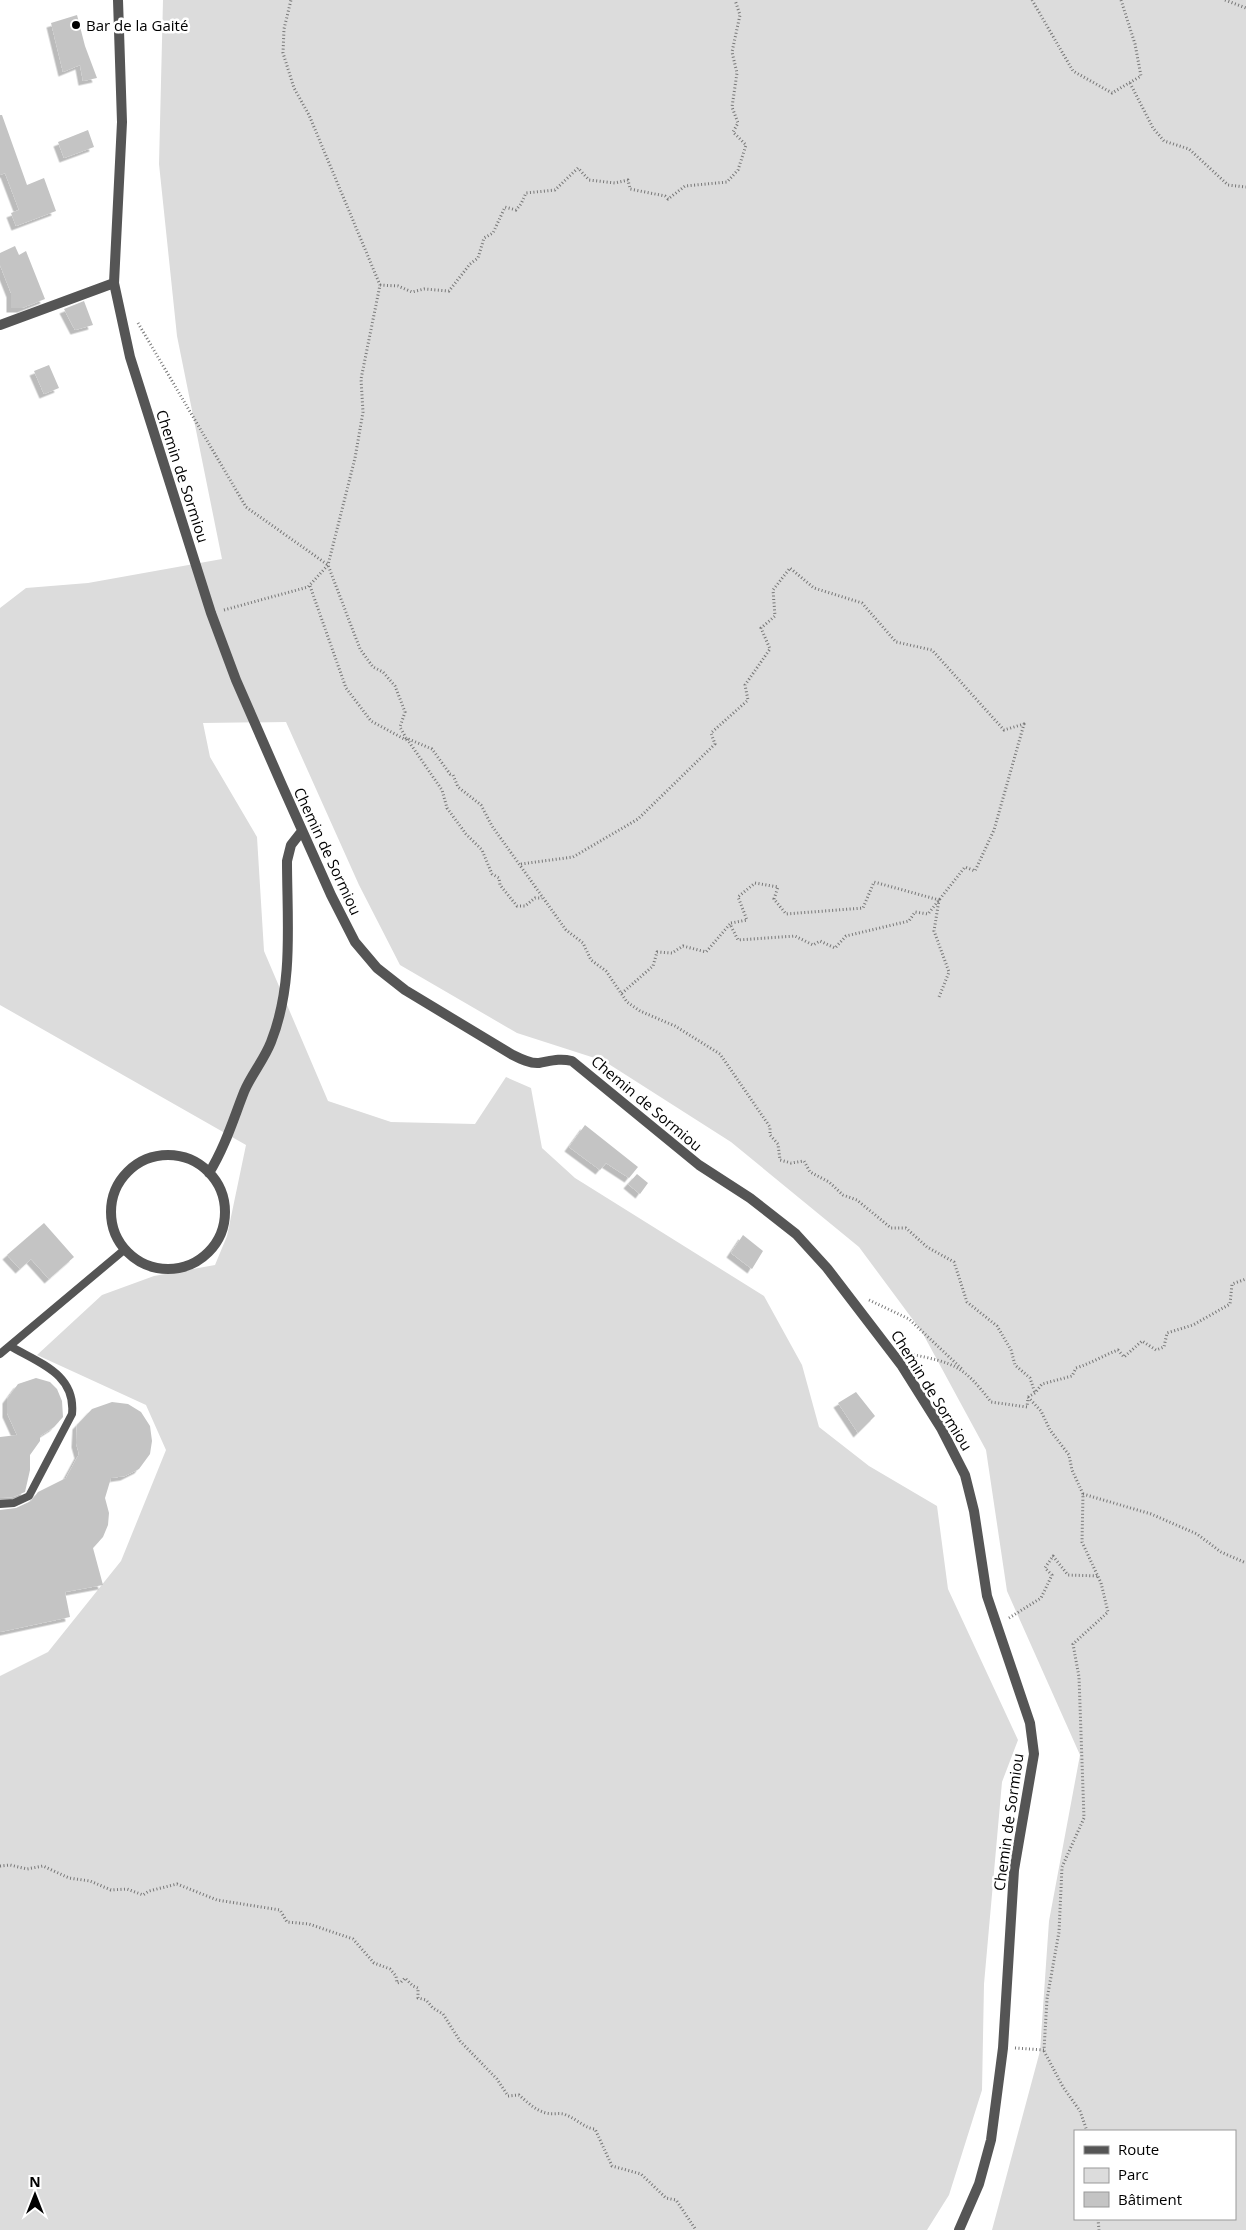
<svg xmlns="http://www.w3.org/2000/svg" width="1246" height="2230" viewBox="0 0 1246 2230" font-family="'Open Sans',sans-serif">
	<defs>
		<filter id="shadow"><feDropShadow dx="-4.5" dy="4.5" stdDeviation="0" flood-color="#0004"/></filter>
	</defs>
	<rect width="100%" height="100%" fill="#fff"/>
	<path fill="#dcdcdc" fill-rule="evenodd" d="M 163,0 L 1246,0 L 1246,2230 L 992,2230 L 1040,2051 L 1049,1921 L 1080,1755 L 1007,1591 L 986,1450 L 922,1332 L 859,1247 L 731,1142 L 604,1061 L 517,1033 L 400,965 L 359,885 L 286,722 L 203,723 L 210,757 L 257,837 L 264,951 L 328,1101 L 391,1122 L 475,1124 L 506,1077 L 531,1088 L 542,1148 L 575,1178 L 764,1296 L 802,1365 L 819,1427 L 869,1466 L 937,1506 L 948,1589 L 1018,1740 L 1002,1782 L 984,1984 L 982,2090 L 949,2195 L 927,2230 L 0,2230 L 0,1676 L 48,1652 L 121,1561 L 166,1450 L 146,1405 L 37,1355 L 102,1295 L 154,1276 L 215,1265 L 227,1236 L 246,1145 L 0,1005 L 0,608 L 26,588 L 88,583 L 222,559 L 177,336 L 159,164 ZM 1075,2131 L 1235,2131 L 1235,2219 L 1075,2219 Z"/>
	<path fill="#c4c4c4" filter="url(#shadow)" d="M 77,15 L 85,46 L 97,78 L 83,81 L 80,65 L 63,72 L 51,23 Z
		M 0,115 L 2,115 L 27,185 L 44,178 L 56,211 L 16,226 L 11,213 L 19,210 L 5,173 L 0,175 Z
		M 88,130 L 94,147 L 64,158 L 58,142 Z
		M 15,246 L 19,255 L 26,251 L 45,299 L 22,308 L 11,308 L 11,293 L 0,265 L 0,253 Z
		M 84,301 L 93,325 L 75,330 L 64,309 Z
		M 49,365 L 59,388 L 44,394 L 34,371 Z
		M 585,1125 L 638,1167 L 629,1178 L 606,1163 L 600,1170 L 569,1147 Z
		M 637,1174 L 648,1183 L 640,1194 L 628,1184 Z
		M 44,1223 L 74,1257 L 49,1279 L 31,1259 L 20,1269 L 7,1255 Z
		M 743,1235 L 763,1251 L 752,1269 L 731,1253 Z
		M 36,1378 L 50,1382 L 57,1389 L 62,1401 L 63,1417 L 54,1427 L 40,1436 L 40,1441 L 30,1455 L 30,1470 L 25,1492 L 13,1497 L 0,1498 L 0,1437 L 17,1435 L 7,1413 L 7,1399 L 18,1384 Z
		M 856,1392 L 875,1416 L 858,1433 L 838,1403 Z
		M 112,1402 L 128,1404 L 141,1412 L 150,1426 L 152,1441 L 150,1454 L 139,1469 L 125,1476 L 111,1478 L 105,1498 L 109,1513 L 108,1525 L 103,1537 L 93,1548 L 103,1585 L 65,1592 L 70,1617 L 0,1632 L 0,1510 L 16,1508 L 31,1501 L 38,1492 L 66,1478 L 79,1454 L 76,1443 L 77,1425 L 92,1409 Z"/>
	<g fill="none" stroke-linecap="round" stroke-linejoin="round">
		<path stroke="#777" stroke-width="3" stroke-dasharray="1 2.5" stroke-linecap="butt" d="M 1032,0 L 1073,71 L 1112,93 L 1141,76 L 1135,44 L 1121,0
			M 1225,0 L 1246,8
			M 1130,83 L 1153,128 L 1164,141 L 1189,149 L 1228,185 L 1246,187
			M 380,285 L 398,286 L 412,292 L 424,289 L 449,291 L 470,264 L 478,258 L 484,238 L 493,233 L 505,207 L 516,210 L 521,204 L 526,193 L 555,190 L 578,168 L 589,180 L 615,183 L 628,180 L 630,189 L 665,196 L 668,199 L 685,186 L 727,182 L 738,170 L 746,145 L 733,132 L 738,123 L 732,107 L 737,73 L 732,52 L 740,15 L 735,0
			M 138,323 L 246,507 L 328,565 L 360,649 L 373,667 L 383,672 L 395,686 L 405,712 L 400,727 L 406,738 L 432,749 L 450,774 L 453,775 L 458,787 L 481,805 L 492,826 L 566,930 L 583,943 L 591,960 L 606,971 L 627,1002 L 640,1011 L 675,1026 L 720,1054 L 770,1127 L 770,1135 L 778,1144 L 780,1160 L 791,1163 L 804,1161 L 810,1172 L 829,1182 L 843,1195 L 857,1200 L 891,1228 L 906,1228 L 927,1247 L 954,1262 L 967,1302 L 997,1326 L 1011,1350 L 1015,1365 L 1030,1378 L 1035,1393
			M 310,586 L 346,688 L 371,721 L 406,740
			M 224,610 L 308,587 L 328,565 L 355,458 L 363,412 L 361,379 L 380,285 L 309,115 L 294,88 L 283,53 L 284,29 L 291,0
			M 407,739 L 442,790 L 447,808 L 466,834 L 482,850 L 492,874 L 499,878 L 500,885 L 517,906 L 525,906 L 535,898 L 542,898
			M 521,864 L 573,857 L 638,819 L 715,744 L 711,733 L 748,700 L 745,685 L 770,649 L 761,628 L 775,616 L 773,590 L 790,568 L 814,588 L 862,603 L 896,642 L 932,650 L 1004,730 L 1024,724 L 994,830 L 975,871 L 965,867 L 928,914 L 915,912 L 909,921 L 846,936 L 835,948 L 820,941 L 813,945 L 795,936 L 738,940 L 730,924 L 706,952 L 683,946 L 672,953 L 657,952 L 653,966 L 621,994
			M 731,923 L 747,920 L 738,897 L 755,883 L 778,887 L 774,899 L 786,914 L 863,908 L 874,882 L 939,900 L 934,931 L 949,972 L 939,997
			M 869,1300 L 909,1319 L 963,1370
			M 910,1354 C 954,1363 963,1365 991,1402 L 1027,1407 L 1028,1398
			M 1028,1397 L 1041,1411 L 1050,1430 L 1069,1455 L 1072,1470 L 1083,1494 L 1082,1542 L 1101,1583 L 1108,1612 L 1073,1644 L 1079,1677 L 1084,1818 L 1062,1867 L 1059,1932 L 1047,1999 L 1044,2050
			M 1028,1397 L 1035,1393 L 1042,1384 L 1072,1376 L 1076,1368 C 1092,1363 1104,1355 1118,1350 L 1124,1357 L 1142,1341 L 1156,1350 L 1164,1347 L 1167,1333 L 1193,1325 L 1230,1304 L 1232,1284 L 1246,1279
			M 1083,1494 L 1151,1514 L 1197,1534 L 1221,1552 L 1246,1563
			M 1009,1618 L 1041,1598 L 1052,1575 L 1045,1568 L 1053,1556 L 1068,1575 L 1098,1576
			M 0,1866 L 10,1865 L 27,1869 L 43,1866 L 69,1878 L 90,1881 L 111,1890 L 127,1889 L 143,1895 L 149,1891 L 177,1884 L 217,1900 L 280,1910 L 287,1922 L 309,1924 L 353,1939 L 374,1963 L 390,1969 L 396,1976 L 397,1983 L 401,1982 L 405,1978 L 413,1986 L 418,1988 L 418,1998 L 426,2000 L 433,2008 L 443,2014 L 460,2041 L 497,2079 L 508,2096 L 519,2095 C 527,2102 535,2110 546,2113 C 553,2115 560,2112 566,2115 C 577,2119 584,2128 595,2129 L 612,2166 L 641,2174 L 666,2198 L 676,2200 L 696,2230
			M 1015,2048 L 1044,2050
			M 1044,2051 L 1063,2087 L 1080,2111 L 1087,2131
			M 1098,2219 L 1099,2230"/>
		<path stroke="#555" stroke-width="8" d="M 0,1354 L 124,1250
			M 0,1504 L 14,1503 L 29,1496 L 72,1414 C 76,1374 39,1363 10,1346"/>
		<path stroke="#555" stroke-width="10" d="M 118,0 L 122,122 L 114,283 L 130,357 L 211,613 L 236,680 L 281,783 L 331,895 L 355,942 L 377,968 L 405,990 L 511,1054 C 519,1058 530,1064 539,1063 C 551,1061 559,1058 572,1061 L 699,1165 L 750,1198 L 796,1234 L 827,1268 L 902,1366 L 941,1428 L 965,1475 L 974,1511 L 987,1596 L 1030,1723 L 1034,1754 L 1014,1870 L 1003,2048 L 991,2140 L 979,2184 L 959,2230
			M 0,325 L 114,283
			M111 1212a57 57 0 1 1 114 0a57 57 0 1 1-114 0Z
			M 209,1173 C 225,1147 233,1120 244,1092 C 251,1075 264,1060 271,1042 C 294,984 287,921 287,861 L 291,845 L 302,831"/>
	</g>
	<circle fill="#000" stroke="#fff" stroke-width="2" cx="76" cy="25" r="5"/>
	<g text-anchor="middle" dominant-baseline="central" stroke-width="5" stroke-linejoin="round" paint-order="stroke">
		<g font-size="15" fill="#000" stroke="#fff" text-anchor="start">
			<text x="86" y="25">Bar de la Gaité</text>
		</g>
		<g font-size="15" fill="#000" stroke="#fff">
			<text transform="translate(183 476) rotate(72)">Chemin de Sormiou</text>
			<text transform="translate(328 851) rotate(65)">Chemin de Sormiou</text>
			<text transform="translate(647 1103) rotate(40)">Chemin de Sormiou</text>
			<text transform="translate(932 1390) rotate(58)">Chemin de Sormiou</text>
			<text transform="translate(1008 1822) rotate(-82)">Chemin de Sormiou</text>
		</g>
	</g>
	<rect x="1074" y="2130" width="162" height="90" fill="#ffffff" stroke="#999999"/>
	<rect x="1084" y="2146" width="25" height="8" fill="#555555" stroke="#999999"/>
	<text x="1118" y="2155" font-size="15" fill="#000000">Route</text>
	<rect x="1084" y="2168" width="25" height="15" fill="#dcdcdc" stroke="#999999"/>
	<text x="1118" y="2180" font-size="15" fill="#000000">Parc</text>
	<rect x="1084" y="2192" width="25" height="15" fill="#c4c4c4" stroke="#999999"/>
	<text x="1118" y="2205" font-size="15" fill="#000000">Bâtiment</text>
	<g transform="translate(35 2195)" stroke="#ffffff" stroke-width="4" paint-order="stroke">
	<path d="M0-4L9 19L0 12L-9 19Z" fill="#000000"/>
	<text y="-8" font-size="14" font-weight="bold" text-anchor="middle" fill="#000000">N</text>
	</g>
</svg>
